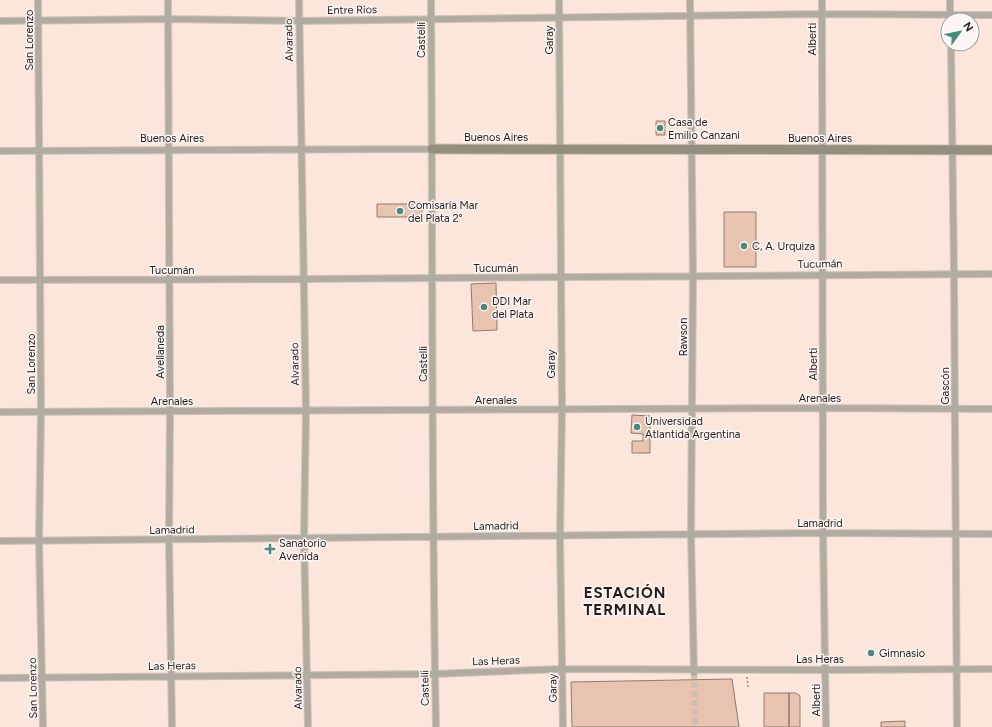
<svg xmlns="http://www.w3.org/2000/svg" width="992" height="727" viewBox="0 0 992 727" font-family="Figtree,sans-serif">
	<rect width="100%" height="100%" fill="#fce6db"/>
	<path fill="#e8c3b0" stroke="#937a6e" d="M 656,121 L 665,121 L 665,135 L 656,135 Z
		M 377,204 L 422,204 L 422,217 L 377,217 Z
		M 724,212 L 756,212 L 756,267 L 724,267 Z
		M 496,283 L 497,330 L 473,331 L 471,284 Z
		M 632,415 L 650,416 L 650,453 L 632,453 L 632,441 L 643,441 L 643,434 L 631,433 Z
		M 732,679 L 739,727 L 572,727 L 571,682 Z
		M 764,693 L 789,693 L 789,727 L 764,727 Z
		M 789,693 L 796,693 L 800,696 L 800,727 L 789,727 Z
		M 905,721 L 905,727 L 881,727 L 881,722 Z"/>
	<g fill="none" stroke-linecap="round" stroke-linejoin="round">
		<path stroke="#d1bdb4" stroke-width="6" stroke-dasharray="6 3" stroke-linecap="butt" d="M 694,673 L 695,727"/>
		<defs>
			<path id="street" d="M 38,0 L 41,412 L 39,541 L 43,727
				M 168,0 L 170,411 L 169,540 L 172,727
				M 299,0 L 306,410 L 304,538 L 308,727
				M 431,0 C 433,242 431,485 436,727
				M 559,0 L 562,409 L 560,536 L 563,727
				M 690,0 L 693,276 L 691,534 L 694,673
				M 822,0 L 823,533 L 826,727
				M 950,0 L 950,20
				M 0,21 L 168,19 L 299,21 L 822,14 L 992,15
				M 951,44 L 954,274 L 957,727
				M 0,151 L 432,149
				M 0,280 L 304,279 L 992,274
				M 0,412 L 823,408 L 992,409
				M 0,541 L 823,533 L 992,534
				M 0,678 L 434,674 L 562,669 L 825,670 L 992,669"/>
			<path id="secondary" d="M 432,149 L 992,150"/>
		</defs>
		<use href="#street" stroke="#d5c1b8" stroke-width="8"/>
		<use href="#secondary" stroke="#d5c1b8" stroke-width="11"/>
		<path stroke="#9c8c84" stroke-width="1.5" stroke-dasharray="2 2" stroke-linecap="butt" d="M 747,677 L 748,687"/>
		<use href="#street" stroke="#b0aca1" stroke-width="6"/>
		<use href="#secondary" stroke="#938e7e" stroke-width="9"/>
	</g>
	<g fill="#478b7f" stroke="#fcf7f4" stroke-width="1.5">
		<circle cx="660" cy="128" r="4"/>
		<circle cx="400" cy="211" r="4"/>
		<circle cx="744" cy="246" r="4"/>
		<circle cx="484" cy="307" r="4"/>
		<circle cx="637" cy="427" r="4"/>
		<path d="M268 543h4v4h4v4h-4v4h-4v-4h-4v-4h4z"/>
		<circle cx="871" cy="653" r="4"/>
	</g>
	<g text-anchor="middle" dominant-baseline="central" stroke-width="3" stroke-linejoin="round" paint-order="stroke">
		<g font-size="11" fill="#251b17" stroke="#fcf7f4">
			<text transform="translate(352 10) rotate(-1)">Entre Ríos</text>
			<text transform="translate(812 39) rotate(-90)">Alberti</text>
			<text transform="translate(29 40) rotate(-90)">San Lorenzo</text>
			<text transform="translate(289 40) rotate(-91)">Alvarado</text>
			<text transform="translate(421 40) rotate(-90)">Castelli</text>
			<text transform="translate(549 40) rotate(-90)">Garay</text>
			<text x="496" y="137">Buenos Aires</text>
			<text x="172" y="138">Buenos Aires</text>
			<text x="820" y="138">Buenos Aires</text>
			<text transform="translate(820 264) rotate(-1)">Tucumán</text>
			<text x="496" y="268">Tucumán</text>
			<text x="172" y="270">Tucumán</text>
			<text transform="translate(683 337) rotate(-90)">Rawson</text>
			<text transform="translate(160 352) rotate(-90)">Avellaneda</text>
			<text transform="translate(31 364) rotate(-90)">San Lorenzo</text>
			<text transform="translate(295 364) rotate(-91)">Alvarado</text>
			<text transform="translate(423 364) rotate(-90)">Castelli</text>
			<text transform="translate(551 364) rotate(-90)">Garay</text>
			<text transform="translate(813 364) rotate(-90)">Alberti</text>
			<text transform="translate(945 386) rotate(-90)">Gascón</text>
			<text x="820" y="398">Arenales</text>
			<text x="496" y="400">Arenales</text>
			<text x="172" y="401">Arenales</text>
			<text x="820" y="523">Lamadrid</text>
			<text transform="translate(496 526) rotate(-1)">Lamadrid</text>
			<text transform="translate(172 530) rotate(-1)">Lamadrid</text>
			<text x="820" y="659">Las Heras</text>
			<text transform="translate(496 661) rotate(-2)">Las Heras</text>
			<text transform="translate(172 666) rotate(-1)">Las Heras</text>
			<text transform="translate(33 688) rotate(-91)">San Lorenzo</text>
			<text transform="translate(298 688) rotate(-91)">Alvarado</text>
			<text transform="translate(425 688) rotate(-91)">Castelli</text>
			<text transform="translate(553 688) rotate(-91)">Garay</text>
			<text transform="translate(816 700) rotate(-90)">Alberti</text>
		</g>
		<g font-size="11" fill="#251b17" stroke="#fcf7f4" text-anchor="start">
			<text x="668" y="122">Casa de<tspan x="668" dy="13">Emilio Canzani</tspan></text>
			<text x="408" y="205">Comisaría Mar<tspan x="408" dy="13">del Plata 2°</tspan></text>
			<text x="752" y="246">C, A. Urquiza</text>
			<text x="492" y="301">DDI Mar<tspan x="492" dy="13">del Plata</tspan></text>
			<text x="645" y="421">Universidad<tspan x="645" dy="13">Atlantida Argentina</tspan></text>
			<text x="279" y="543">Sanatorio<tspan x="279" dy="13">Avenida</tspan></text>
			<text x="879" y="653">Gimnasio</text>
		</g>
		<g font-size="15" font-weight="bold" letter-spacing="1" fill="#251b17" stroke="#fcf7f4">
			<text x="625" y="593">ESTACIÓN<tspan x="625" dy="17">TERMINAL</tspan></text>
		</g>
	</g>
	<g transform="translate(960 32) rotate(57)"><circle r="19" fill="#fcf7f4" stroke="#a69f9c"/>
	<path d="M0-3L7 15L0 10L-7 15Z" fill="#478b7f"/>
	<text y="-6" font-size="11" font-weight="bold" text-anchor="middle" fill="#251b17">N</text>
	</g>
</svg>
